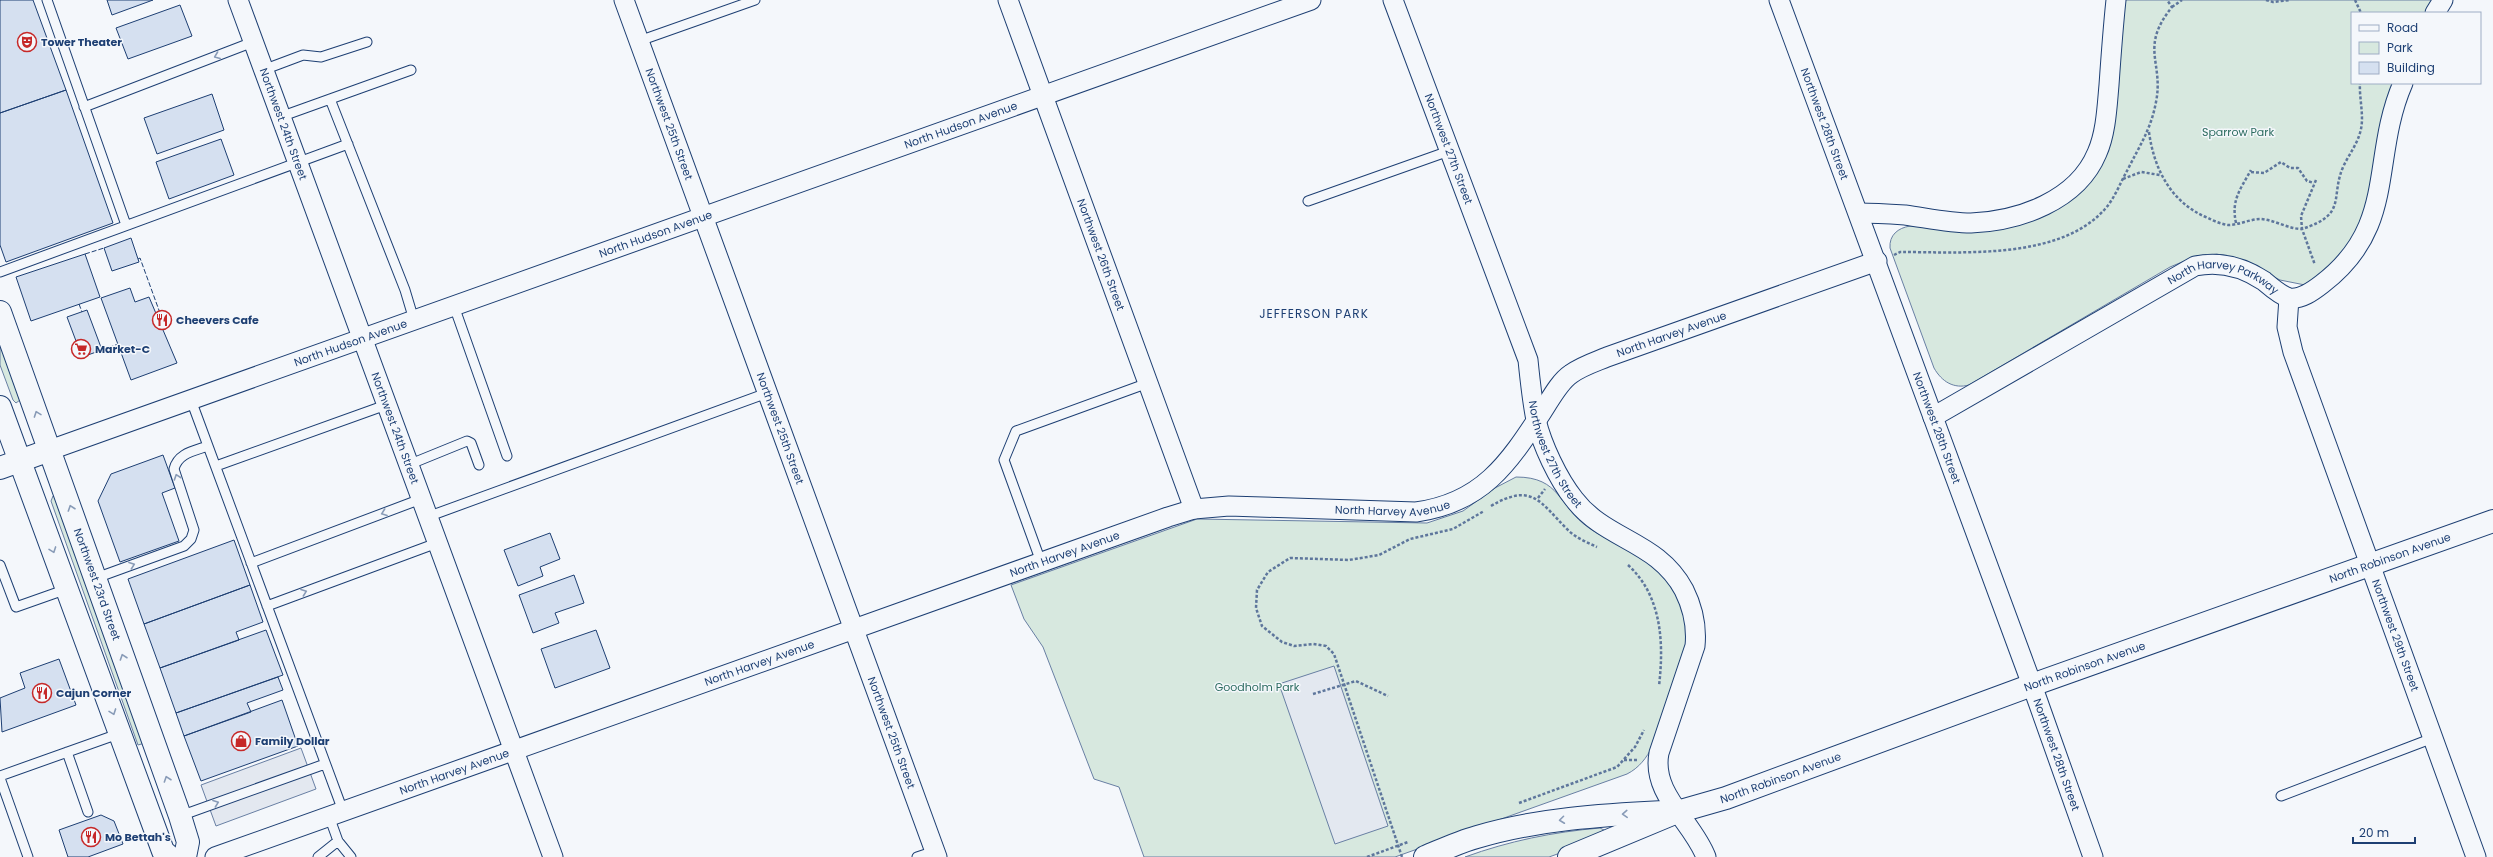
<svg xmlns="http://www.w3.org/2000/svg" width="2493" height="857" viewBox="0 0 2493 857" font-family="Poppins,sans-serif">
	<rect width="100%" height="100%" fill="#f4f7fb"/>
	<path fill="#d7e8df" stroke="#687fa3" d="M 2125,0 L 2434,0 L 2426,13 L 2352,13 L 2352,83 L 2395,83 L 2369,202 L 2353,241 L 2318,278 L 2305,285 L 2280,280 L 2240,260 L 2217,254 L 2194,257 L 2170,267 L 1969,385 C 1954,389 1942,382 1934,368 L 1890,248 C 1889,235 1898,228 1910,226 L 2032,219 L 2111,139 Z
		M 0,344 L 20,400 L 16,403 L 13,400 L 0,365 Z
		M 1516,477 C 1561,477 1558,506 1589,528 C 1606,540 1626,546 1643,557 C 1672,578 1691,611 1686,648 C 1684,668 1672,690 1666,709 C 1658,733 1651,762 1627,774 L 1395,857 L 1144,857 L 1119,787 L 1094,779 L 1043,647 L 1024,619 L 1011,585 L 1197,519 L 1427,523 L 1463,511 L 1495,488 Z
		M 53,496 L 55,497 L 145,743 L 138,745 L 51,501 Z
		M 1600,828 L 1604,830 L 1602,838 L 1549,857 L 1465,857 C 1509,841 1553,832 1600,828 Z"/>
	<path fill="#e3e8f0" stroke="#687fa3" d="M 1334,666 L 1388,826 L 1335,844 L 1279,684 Z
		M 301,748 L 316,789 L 216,826 L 201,785 Z"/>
	<path fill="#d5e0f0" stroke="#1d3f73" d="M 0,0 L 33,0 L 66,90 L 0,113 Z
		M 107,0 L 153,0 L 112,15 Z
		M 180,5 L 192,36 L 128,59 L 116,28 Z
		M 66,90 L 113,223 L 6,262 L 0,245 L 0,113 Z
		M 212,94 L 224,130 L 157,154 L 144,118 Z
		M 221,139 L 234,175 L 169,199 L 156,162 Z
		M 131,238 L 139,262 L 112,271 L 104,248 Z
		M 85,254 L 100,297 L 31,321 L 16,277 Z
		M 130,288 L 135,302 L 149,297 L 177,363 L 131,380 L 101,298 Z
		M 87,310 L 102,350 L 82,357 L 67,317 Z
		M 163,455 L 175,488 L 162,493 L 179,541 L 120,562 L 98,501 L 111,474 Z
		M 550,533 L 560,559 L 540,567 L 543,576 L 518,586 L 504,550 Z
		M 234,540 L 250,585 L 144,624 L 128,579 Z
		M 574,575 L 584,603 L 555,613 L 559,623 L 533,633 L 519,595 Z
		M 250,585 L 263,622 L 236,632 L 239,640 L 160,668 L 144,624 Z
		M 266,630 L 283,675 L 176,713 L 160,668 Z
		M 596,630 L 610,668 L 555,688 L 541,649 Z
		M 59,659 L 76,705 L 2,732 L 0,698 L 25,688 L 20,673 Z
		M 278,677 L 283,690 L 247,703 L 251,712 L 184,736 L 176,713 Z
		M 282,700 L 298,746 L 201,781 L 184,736 Z
		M 101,815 L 114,821 L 123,844 L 88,857 L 68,857 L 59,830 Z"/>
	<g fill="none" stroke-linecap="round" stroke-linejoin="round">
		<defs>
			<path id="lane" d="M 47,0 L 126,225
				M 639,41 L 755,0
				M 263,70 L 303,55 L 321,57 L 367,42
				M 330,99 L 405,290 L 414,320
				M 84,107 L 253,42
				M 280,117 L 411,70
				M 1308,201 L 1449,151
				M 0,272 L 348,144
				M 454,306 L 507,456
				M 191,400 L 343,811
				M 408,465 L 467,441 L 471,443 L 479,465
				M 216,466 L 386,405
				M 427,517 L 767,393
				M 1041,562 L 1004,460 L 1016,431 L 1148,383
				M 251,563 L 421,499
				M 0,565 L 16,607 L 67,589
				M 96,578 L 184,546 L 191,539 L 194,530 L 174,469 C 178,453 194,451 208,446
				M 267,606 L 437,543
				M 67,752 L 88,812
				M 0,776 L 121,733
				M 0,778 L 28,857
				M 2281,796 L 2433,738
				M 180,816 L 325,764
				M 329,816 L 338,841 L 351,857
				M 318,857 L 338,841
				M 917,857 L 935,851"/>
			<g id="street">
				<path id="s1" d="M 238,0 L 553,857"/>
				<path id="s2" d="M 624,0 L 937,857"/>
				<path id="s3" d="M 1008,0 L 1194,509"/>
				<path id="s4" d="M 1393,0 L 1528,360 C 1530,380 1532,400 1536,420 C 1542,445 1558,479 1574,499 C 1606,541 1657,540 1684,590 C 1693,608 1697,626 1695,646 L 1659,753 C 1651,794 1693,822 1706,857"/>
				<path id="s5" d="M 1779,0 L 2032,685 L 2093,857"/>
				<path d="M 2435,13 L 2443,0"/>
				<path d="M 1859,213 C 1874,213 1890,214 1905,215 C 1927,218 1949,223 1971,223 C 2019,221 2077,201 2097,153 C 2106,133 2107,107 2109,85 C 2111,56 2113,28 2116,0"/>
				<path id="s6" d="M 2289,298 L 2287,327 L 2293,352 L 2476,857"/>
				<path id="s7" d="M 1933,417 L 2195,266 C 2219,261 2243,267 2264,281 C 2271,287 2280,295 2289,298 C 2301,300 2313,291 2322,284 C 2398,226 2370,159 2403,83"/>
				<path id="s8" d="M 50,450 L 1311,0"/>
				<path id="s9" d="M 215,857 L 1168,517 L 1194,509 L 1229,506 L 1416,512 C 1482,503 1508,464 1542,412 C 1550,400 1559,382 1571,374 C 1582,366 1595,362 1607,357 L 1877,261"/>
			</g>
			<g id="secondary">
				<path id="s10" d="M 0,312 L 180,816 L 188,842 L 185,857"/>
				<path d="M 0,407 L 163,851 L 170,857"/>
				<path d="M 0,468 L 50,450"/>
				<path d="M 1425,857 C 1442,850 1459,842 1477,837 C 1538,819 1601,815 1664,812"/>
				<path id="s11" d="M 1569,857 L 1677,812 L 1726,798 L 2032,685 L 2493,521"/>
			</g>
		</defs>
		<use href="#lane" stroke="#1d3f73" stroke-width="11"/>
		<use href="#street" stroke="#1d3f73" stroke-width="21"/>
		<use href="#secondary" stroke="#1d3f73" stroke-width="24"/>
		<path stroke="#5e769c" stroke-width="2.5" stroke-dasharray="3 2" stroke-linecap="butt" d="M 2266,0 L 2273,2 L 2290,0
			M 2355,0 L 2361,13
			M 2172,7 L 2182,0
			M 2149,132 C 2154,169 2171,203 2208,218 C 2214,221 2221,224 2228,225 C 2239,225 2250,219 2261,219 C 2275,220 2288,229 2302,229 L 2315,265
			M 2251,172 L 2264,173 L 2281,162 L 2290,168 L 2298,168 L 2307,181 L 2314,183
			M 2123,179 L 2141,172 L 2160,175
			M 2316,180 L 2301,216 L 2302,229 C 2349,214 2329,197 2344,165 C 2350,153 2358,143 2361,129 C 2364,115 2359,97 2360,83
			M 2236,223 C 2231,200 2240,190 2251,170
			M 1894,255 L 1900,252 C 1963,252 2060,260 2105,209 C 2115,198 2121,181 2128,169 C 2140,145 2151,129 2156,102 C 2164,62 2139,48 2172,7 L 2167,0
			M 1538,498 L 1545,489
			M 1491,506 C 1532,482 1540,502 1566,528 C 1574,537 1586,542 1597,547
			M 1628,565 C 1662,596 1664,643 1659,686
			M 1313,694 L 1356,681 L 1388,696
			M 1624,760 L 1639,760
			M 1519,803 L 1617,767 L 1635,747 L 1644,730
			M 1367,857 L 1408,842
			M 1402,857 L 1334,654 L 1326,646 L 1313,644 L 1294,646 L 1282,642 L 1262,626 L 1256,608 L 1257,590 L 1268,572 L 1290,558 L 1349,560 L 1379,555 L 1410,539 L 1453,529 L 1484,511"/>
		<use href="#lane" stroke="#f4f7fb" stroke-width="9"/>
		<use href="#street" stroke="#f4f7fb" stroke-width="19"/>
		<use href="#secondary" stroke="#f4f7fb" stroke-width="22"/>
		<path stroke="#1d3f73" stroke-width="1" stroke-dasharray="5 2" stroke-linecap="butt" d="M 85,254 L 104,248
			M 138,259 L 140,258 L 160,313 L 155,315
			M 79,304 L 82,312
			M 102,350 L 118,344"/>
	</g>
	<defs><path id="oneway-chevron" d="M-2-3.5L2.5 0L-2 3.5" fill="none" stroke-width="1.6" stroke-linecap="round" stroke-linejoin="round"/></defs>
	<g stroke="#889bb7">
		<use href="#oneway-chevron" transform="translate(217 56) rotate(159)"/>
		<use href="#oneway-chevron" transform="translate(37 414) rotate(-110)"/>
		<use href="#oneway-chevron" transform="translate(177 477) rotate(-109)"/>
		<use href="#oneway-chevron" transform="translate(71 508) rotate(-109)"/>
		<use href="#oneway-chevron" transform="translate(384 513) rotate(160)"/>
		<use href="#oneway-chevron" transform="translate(53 550) rotate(70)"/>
		<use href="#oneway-chevron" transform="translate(132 565) rotate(-20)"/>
		<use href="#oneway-chevron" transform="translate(304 592) rotate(-20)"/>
		<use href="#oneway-chevron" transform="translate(123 657) rotate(-109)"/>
		<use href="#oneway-chevron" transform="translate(113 712) rotate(70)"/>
		<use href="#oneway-chevron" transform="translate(167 779) rotate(-109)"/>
		<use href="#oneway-chevron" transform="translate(216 803) rotate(-20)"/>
		<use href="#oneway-chevron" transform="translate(1625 814) rotate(177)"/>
		<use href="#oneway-chevron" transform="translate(1562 820) rotate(173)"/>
	</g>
	<defs>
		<symbol id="theatre-ring" viewBox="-11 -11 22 22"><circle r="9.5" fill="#f4f7fb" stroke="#c62828" stroke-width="1.5"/><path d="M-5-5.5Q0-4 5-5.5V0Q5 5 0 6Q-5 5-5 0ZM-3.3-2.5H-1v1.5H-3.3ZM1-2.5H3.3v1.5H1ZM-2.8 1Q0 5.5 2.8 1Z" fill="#c62828"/></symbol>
		<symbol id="restaurant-ring" viewBox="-11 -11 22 22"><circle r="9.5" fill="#f4f7fb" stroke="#c62828" stroke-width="1.5"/><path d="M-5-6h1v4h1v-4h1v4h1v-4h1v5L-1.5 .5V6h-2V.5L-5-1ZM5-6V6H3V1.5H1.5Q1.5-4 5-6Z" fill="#c62828"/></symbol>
		<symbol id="supermarket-ring" viewBox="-11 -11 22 22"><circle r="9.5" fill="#f4f7fb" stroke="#c62828" stroke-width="1.5"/><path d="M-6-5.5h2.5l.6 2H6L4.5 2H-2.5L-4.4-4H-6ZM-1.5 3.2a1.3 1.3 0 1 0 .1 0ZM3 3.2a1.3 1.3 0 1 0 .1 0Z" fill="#c62828"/></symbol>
		<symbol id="shop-ring" viewBox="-11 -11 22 22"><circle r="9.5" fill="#f4f7fb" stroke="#c62828" stroke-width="1.5"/><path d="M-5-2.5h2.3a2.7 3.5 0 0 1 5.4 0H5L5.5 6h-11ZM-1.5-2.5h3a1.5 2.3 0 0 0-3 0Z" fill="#c62828"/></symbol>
	</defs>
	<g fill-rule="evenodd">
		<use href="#theatre-ring" x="16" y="31" width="22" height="22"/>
		<use href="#restaurant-ring" x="151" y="309" width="22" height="22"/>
		<use href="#supermarket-ring" x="70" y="338" width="22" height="22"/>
		<use href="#restaurant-ring" x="31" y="682" width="22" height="22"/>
		<use href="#shop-ring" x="230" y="730" width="22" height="22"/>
		<use href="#restaurant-ring" x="80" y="826" width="22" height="22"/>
	</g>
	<g text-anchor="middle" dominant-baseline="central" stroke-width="3" stroke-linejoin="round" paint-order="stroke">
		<g font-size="11" font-weight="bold" fill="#1d3f73" stroke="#f4f7fb" text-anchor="start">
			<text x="41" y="42">Tower Theater</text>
			<text x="176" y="320">Cheevers Cafe</text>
			<text x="95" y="349">Market-C</text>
			<text x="56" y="693">Cajun Corner</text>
			<text x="255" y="741">Family Dollar</text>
			<text x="105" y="837">Mo Bettah's</text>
		</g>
		<g font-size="11" fill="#1d3f73" stroke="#f4f7fb">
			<text stroke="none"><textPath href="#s1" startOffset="132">Northwest 24th Street</textPath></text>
			<text stroke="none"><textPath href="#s2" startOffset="132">Northwest 25th Street</textPath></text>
			<text stroke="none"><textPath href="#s5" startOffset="132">Northwest 28th Street</textPath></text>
			<text stroke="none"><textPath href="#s8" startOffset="967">North Hudson Avenue</textPath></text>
			<text stroke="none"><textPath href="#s4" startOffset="159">Northwest 27th Street</textPath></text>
			<text stroke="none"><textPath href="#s8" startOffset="643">North Hudson Avenue</textPath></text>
			<text stroke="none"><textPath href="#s3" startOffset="271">Northwest 26th Street</textPath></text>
			<text stroke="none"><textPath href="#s7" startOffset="332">North Harvey Parkway</textPath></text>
			<text stroke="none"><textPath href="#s9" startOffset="1585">North Harvey Avenue</textPath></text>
			<text stroke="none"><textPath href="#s8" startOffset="319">North Hudson Avenue</textPath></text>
			<text stroke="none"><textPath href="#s5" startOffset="456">Northwest 28th Street</textPath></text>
			<text stroke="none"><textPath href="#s1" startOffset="456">Northwest 24th Street</textPath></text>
			<text stroke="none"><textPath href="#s2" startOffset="456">Northwest 25th Street</textPath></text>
			<text stroke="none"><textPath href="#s4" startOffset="484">Northwest 27th Street</textPath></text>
			<text stroke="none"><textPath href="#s9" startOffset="1238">North Harvey Avenue</textPath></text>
			<text stroke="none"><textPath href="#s9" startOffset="902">North Harvey Avenue</textPath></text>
			<text stroke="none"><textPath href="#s11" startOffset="874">North Robinson Avenue</textPath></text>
			<text stroke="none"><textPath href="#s10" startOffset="289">Northwest 23rd Street</textPath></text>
			<text stroke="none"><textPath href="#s6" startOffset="356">Northwest 29th Street</textPath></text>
			<text stroke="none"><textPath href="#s9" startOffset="578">North Harvey Avenue</textPath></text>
			<text stroke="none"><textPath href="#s11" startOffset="550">North Robinson Avenue</textPath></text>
			<text stroke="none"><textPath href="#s2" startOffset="780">Northwest 25th Street</textPath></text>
			<text stroke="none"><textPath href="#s5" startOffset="804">Northwest 28th Street</textPath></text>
			<text stroke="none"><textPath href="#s9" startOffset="254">North Harvey Avenue</textPath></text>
			<text stroke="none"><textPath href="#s11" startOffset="226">North Robinson Avenue</textPath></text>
		</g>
		<g font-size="11" fill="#2c6c60" stroke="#f4f7fb">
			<text x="2238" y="132">Sparrow Park</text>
			<text x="1257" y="687">Goodholm Park</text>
		</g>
		<g font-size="12" letter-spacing="1" fill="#1d3f73" stroke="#f4f7fb">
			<text x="1314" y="313">JEFFERSON PARK</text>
		</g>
	</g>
	<rect x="2351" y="12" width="130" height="72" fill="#f4f7fb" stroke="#9eadc5"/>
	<rect x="2359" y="25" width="20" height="6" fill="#f4f7fb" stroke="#9eadc5"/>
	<text x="2387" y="32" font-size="12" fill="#1d3f73">Road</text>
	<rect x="2359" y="42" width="20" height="12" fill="#d7e8df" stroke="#9eadc5"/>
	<text x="2387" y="52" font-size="12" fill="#1d3f73">Park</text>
	<rect x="2359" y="62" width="20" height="12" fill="#d5e0f0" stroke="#9eadc5"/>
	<text x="2387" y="72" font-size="12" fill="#1d3f73">Building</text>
	<path d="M2353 837v6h62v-6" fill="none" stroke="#1d3f73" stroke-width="2"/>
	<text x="2359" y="837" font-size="12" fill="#1d3f73" stroke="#f4f7fb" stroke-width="3" paint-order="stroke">20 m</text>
</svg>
